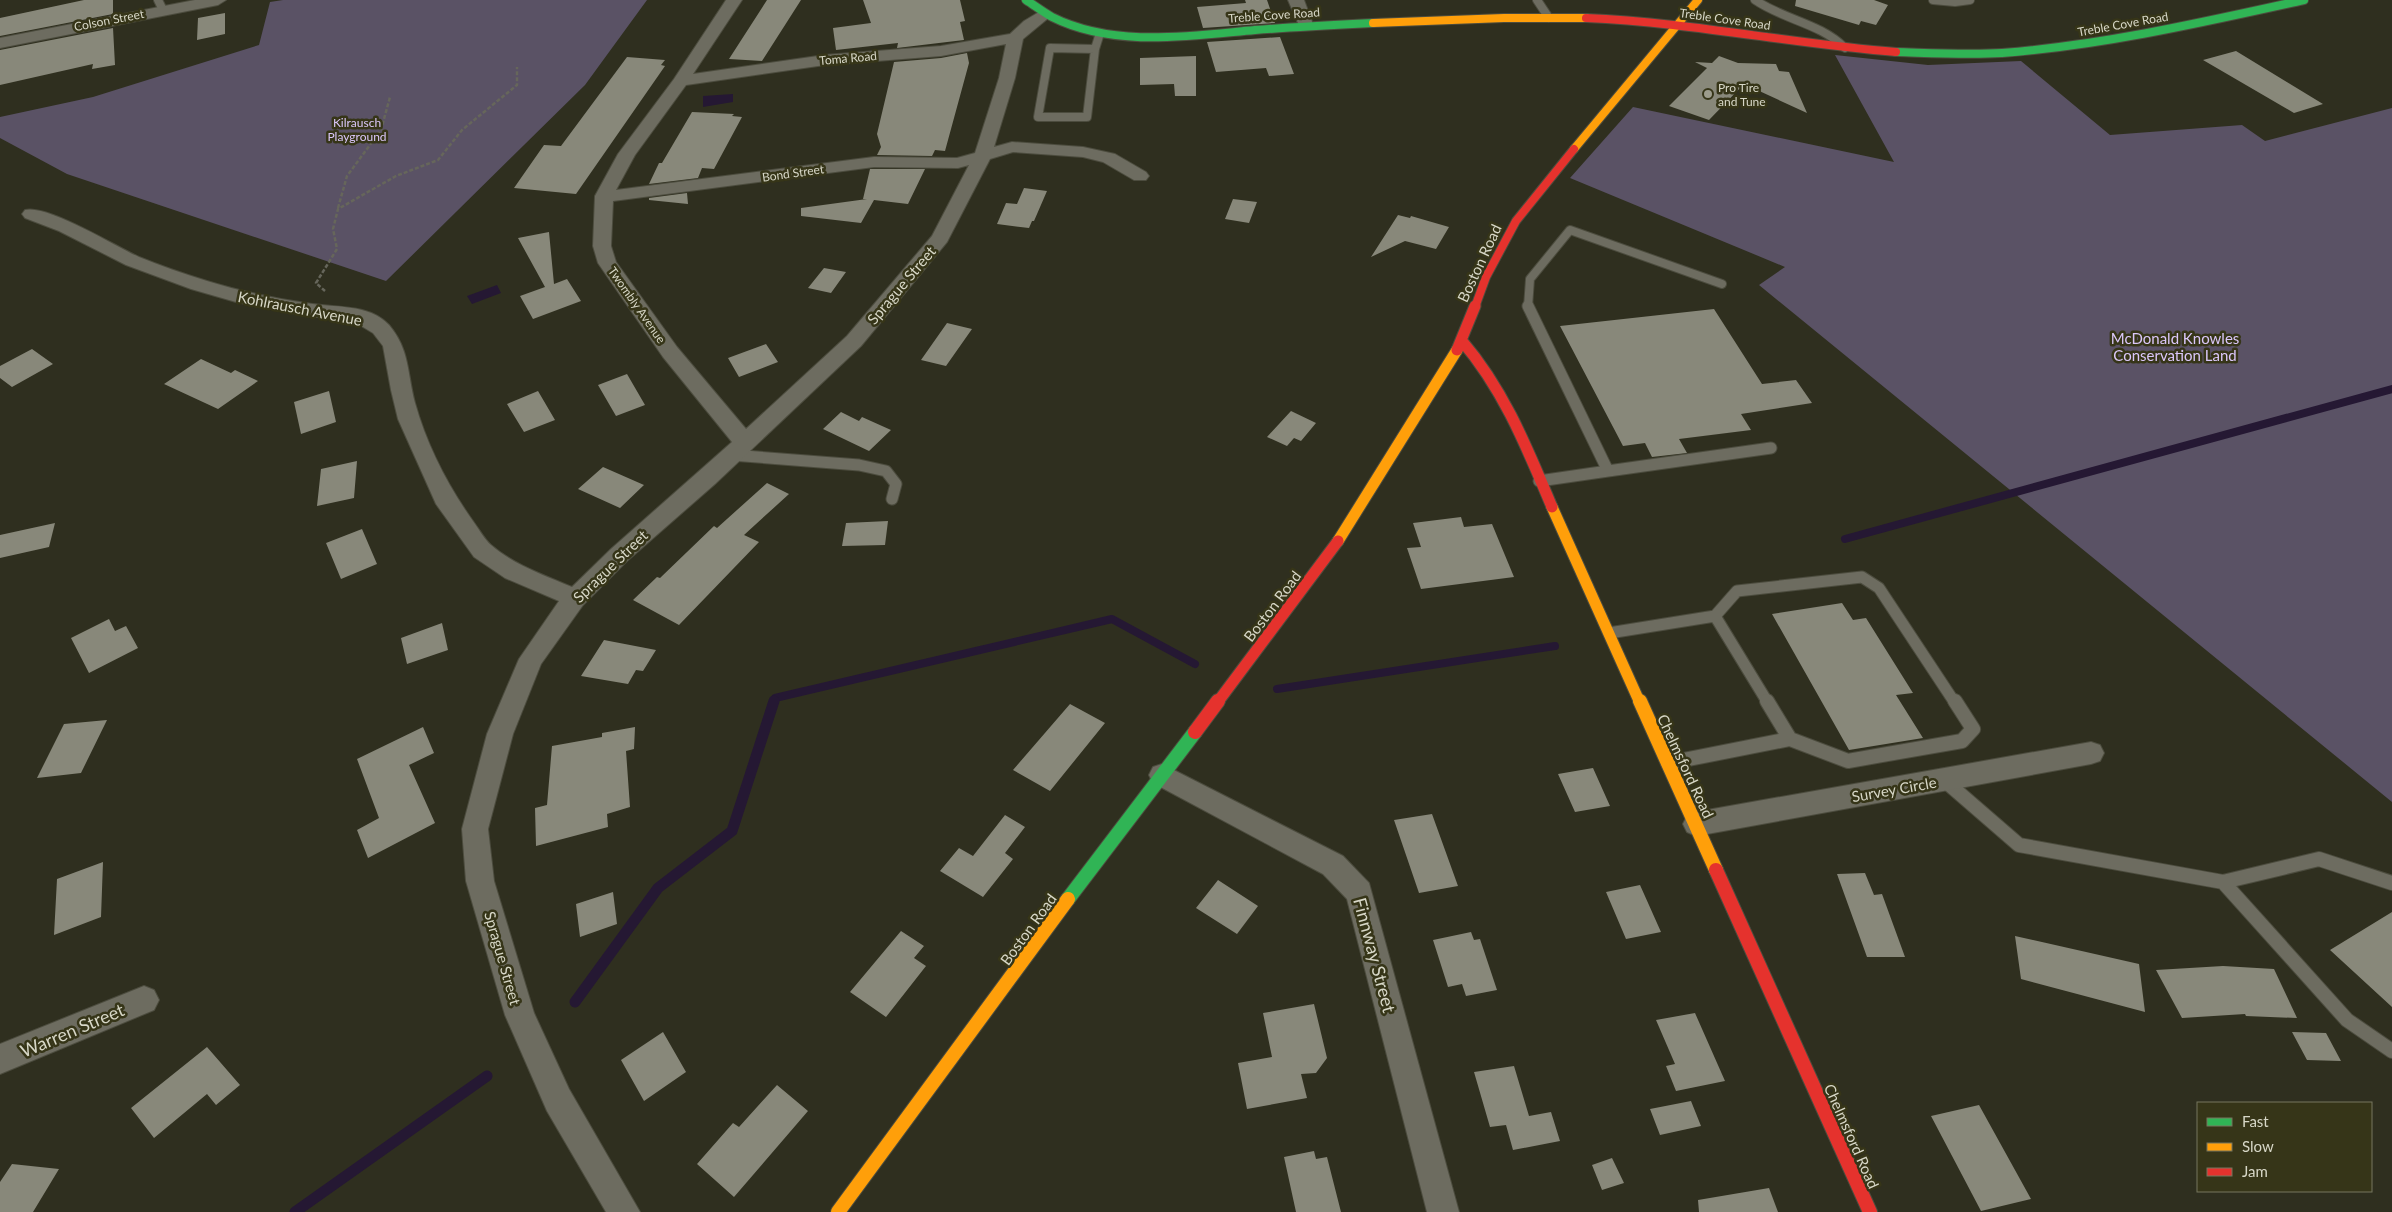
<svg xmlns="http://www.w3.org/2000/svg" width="2392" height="1212" viewBox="0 0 2392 1212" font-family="Lato,sans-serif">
	<rect width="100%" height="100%" fill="#2f2f1f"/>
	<path fill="#5a5265" d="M 283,0 L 647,0 L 585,85 L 386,281 L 67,174 L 0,138 L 0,117 L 93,97 L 259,45 L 270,2 Z
		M 1835,55 L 1928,65 L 2021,61 L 2110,135 L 2242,125 L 2265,141 L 2392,108 L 2392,802 L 1759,285 L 1785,267 L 1570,178 L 1633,107 L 1894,162 Z"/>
	<path fill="#251833" d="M 733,94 L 733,102 L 703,107 L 703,96 Z
		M 497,285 L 501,293 L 472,304 L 467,296 Z"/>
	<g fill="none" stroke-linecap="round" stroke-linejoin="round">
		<path stroke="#251833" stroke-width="8" d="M 1845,539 L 2392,389
			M 1277,689 L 1555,646
			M 774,703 L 775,698 L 1112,619 L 1195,664"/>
		<path stroke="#251833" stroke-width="11" d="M 575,1002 L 658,888 L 732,831 L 774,701
			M 295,1212 L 487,1076"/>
	</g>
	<path fill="#88887a" d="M 84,0 L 113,0 L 113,14 L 0,36 L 0,18 Z
		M 767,0 L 801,0 L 762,61 L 729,59 Z
		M 863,0 L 960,0 L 965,21 L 960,22 L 964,40 L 897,48 L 898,43 L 836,50 L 833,28 L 871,23 Z
		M 1245,0 L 1267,0 L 1275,23 L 1203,28 L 1197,7 L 1246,3 Z
		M 1796,0 L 1874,0 L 1888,5 L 1876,25 L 1861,21 L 1859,25 L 1795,6 Z
		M 225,13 L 225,34 L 197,40 L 198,18 Z
		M 113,28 L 115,65 L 92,69 L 93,64 L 0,85 L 0,50 Z
		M 1280,37 L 1294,74 L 1269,76 L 1266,68 L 1216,72 L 1207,42 Z
		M 2236,51 L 2323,104 L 2294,113 L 2203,60 Z
		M 967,53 L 969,63 L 945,151 L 935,150 L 932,156 L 877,155 L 881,147 L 877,134 L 894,62 L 941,58 Z
		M 1196,56 L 1196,96 L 1175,96 L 1174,84 L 1140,85 L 1140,58 Z
		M 1719,56 L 1738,63 L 1776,64 L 1779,71 L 1789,72 L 1807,113 L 1744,84 L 1709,120 L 1669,106 L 1707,68 L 1695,62 L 1712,63 Z
		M 627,57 L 665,60 L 661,65 L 665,66 L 576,194 L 514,188 L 544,145 L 561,146 Z
		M 692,112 L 734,114 L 732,116 L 742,117 L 714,169 L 702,168 L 698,178 L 649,184 L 659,163 L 662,163 Z
		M 870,169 L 925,169 L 908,204 L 874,200 L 861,223 L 801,216 L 801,208 L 867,199 L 863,199 Z
		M 1024,188 L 1047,191 L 1034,221 L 1032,221 L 1029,228 L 997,224 L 1006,203 L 1017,204 Z
		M 687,193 L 688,204 L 649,200 L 649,198 Z
		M 1233,199 L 1257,202 L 1249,223 L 1225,219 Z
		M 1398,215 L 1410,218 L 1411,216 L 1449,227 L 1436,249 L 1405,241 L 1371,257 Z
		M 549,232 L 554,284 L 567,279 L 581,301 L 533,319 L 520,296 L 545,287 L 518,238 Z
		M 824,268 L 846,272 L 831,293 L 808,288 Z
		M 1714,309 L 1762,384 L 1796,380 L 1812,403 L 1741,414 L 1751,430 L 1679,439 L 1687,453 L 1652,457 L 1645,443 L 1623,446 L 1560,326 Z
		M 947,323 L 972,329 L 946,366 L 921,360 Z
		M 766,344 L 778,362 L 739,377 L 728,358 Z
		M 32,349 L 53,364 L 12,387 L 0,378 L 0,366 Z
		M 201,359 L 231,373 L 235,370 L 258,381 L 218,409 L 164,384 Z
		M 627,374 L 645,405 L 616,416 L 598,385 Z
		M 329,391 L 336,422 L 301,434 L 294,402 Z
		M 538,391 L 555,420 L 524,432 L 507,404 Z
		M 1291,411 L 1316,423 L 1301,441 L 1294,438 L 1287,446 L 1267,437 Z
		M 841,412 L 859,421 L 862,417 L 891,430 L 869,451 L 823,429 Z
		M 357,461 L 354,498 L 317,506 L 321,469 Z
		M 603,467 L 644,485 L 620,508 L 578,489 Z
		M 767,483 L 789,494 L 744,535 L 759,542 L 679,625 L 633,600 L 657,577 L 660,578 L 714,526 L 717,528 Z
		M 1461,517 L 1464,527 L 1492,524 L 1514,577 L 1421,589 L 1407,548 L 1421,547 L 1413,523 Z
		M 888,521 L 885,545 L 842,546 L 846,523 Z
		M 55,523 L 49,547 L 0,558 L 0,535 Z
		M 362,529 L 377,564 L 341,579 L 326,543 Z
		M 1842,603 L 1853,620 L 1866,618 L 1913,693 L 1896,695 L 1923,738 L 1849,750 L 1772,614 Z
		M 109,619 L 115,631 L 126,626 L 138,648 L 89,673 L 71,638 Z
		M 442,623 L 448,650 L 407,664 L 401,638 Z
		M 604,640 L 656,650 L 643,671 L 636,670 L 628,684 L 581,676 Z
		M 1070,704 L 1105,723 L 1050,791 L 1013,770 Z
		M 107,720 L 81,773 L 37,778 L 64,724 Z
		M 423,727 L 434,753 L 409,765 L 435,823 L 368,858 L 357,830 L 379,818 L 357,759 Z
		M 635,727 L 634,749 L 626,751 L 630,807 L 607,814 L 608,827 L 536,846 L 535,808 L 547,805 L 552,746 L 602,737 L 602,733 Z
		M 1593,768 L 1610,806 L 1575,812 L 1558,774 Z
		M 1432,814 L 1458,886 L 1419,893 L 1394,820 Z
		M 1005,815 L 1025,827 L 1005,853 L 1013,859 L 983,897 L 940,871 L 959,848 L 973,856 Z
		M 103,862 L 101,917 L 54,935 L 57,879 Z
		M 1865,873 L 1874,895 L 1882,894 L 1905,957 L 1867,957 L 1837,874 Z
		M 1218,880 L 1258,906 L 1237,934 L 1196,908 Z
		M 1640,885 L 1661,932 L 1626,939 L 1606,892 Z
		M 613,892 L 617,924 L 580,937 L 576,904 Z
		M 2392,912 L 2392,1007 L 2330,950 Z
		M 901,931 L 924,946 L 914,958 L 926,966 L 886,1017 L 850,992 Z
		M 1471,932 L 1474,940 L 1480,939 L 1497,990 L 1466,996 L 1462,984 L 1448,987 L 1433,940 Z
		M 2015,936 L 2139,964 L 2145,1012 L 2021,979 Z
		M 2223,966 L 2274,969 L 2297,1018 L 2246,1016 L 2245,1014 L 2182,1018 L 2156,970 Z
		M 1314,1004 L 1327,1058 L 1316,1073 L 1301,1074 L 1307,1098 L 1247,1109 L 1238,1063 L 1272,1057 L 1263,1013 Z
		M 1695,1013 L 1725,1081 L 1676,1091 L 1666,1066 L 1675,1064 L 1656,1020 Z
		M 663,1032 L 686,1072 L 644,1101 L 621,1060 Z
		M 2292,1032 L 2326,1033 L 2341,1061 L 2307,1060 Z
		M 207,1047 L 240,1085 L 216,1105 L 207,1094 L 154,1138 L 131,1108 Z
		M 1514,1066 L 1529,1116 L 1551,1112 L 1560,1141 L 1513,1150 L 1506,1125 L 1490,1127 L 1474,1072 Z
		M 777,1085 L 808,1111 L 734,1197 L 697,1164 L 733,1123 L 739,1127 Z
		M 1691,1101 L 1701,1126 L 1660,1135 L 1650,1109 Z
		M 1979,1105 L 2031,1199 L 1981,1211 L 1931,1116 Z
		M 1314,1151 L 1316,1159 L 1327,1157 L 1341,1212 L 1296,1212 L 1284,1157 Z
		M 1612,1158 L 1624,1183 L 1602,1190 L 1592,1165 Z
		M 12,1164 L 59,1169 L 33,1212 L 0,1212 L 0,1182 Z
		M 1769,1188 L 1778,1212 L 1699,1212 L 1698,1200 Z"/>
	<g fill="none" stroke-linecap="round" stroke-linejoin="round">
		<defs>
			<path id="lane-far2" d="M 158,0 L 163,10
				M 1537,0 L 1549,18
				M 1755,0 C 1784,20 1820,23 1845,48
				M 1933,0 L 1955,2 L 1970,0
				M 1050,48 L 1095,49 L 1087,117 L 1038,117 Z
				M 1095,49 L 1100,33
				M 1528,307 L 1530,279 L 1570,230 L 1722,284"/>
			<path id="lane-far1" d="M 1528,306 L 1608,471 L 1539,481
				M 731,455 L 859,465 L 886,471 L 896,484 L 892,499
				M 1608,471 L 1771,448
				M 1715,616 L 1768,703
				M 1609,633 L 1715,616 L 1737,591 L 1862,577 L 1879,588 L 1955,703"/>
			<path id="lane" d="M 1767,701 L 1790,739
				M 1668,763 L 1790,739 L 1848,761 L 1962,741 L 1973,729 L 1955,701
				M 1944,780 L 2019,845 L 2223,882 L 2319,859 L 2392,883
				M 2223,882 L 2347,1020 L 2392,1051"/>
			<path id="street" d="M 195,0 L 226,0 L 218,5 L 0,48 L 0,38 Z
				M 726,0 L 742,0 L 693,74 L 825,55 L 941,46 L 1010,34 L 1024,21 L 1039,12 L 1049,12 L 1052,15 L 1023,39 L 1015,78 L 994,147 L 1012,142 L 1083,147 L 1115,154 L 1146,172 L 1149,176 L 1146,180 L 1134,180 L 1103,162 L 1083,157 L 1013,152 L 990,159 L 947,242 L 861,346 L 715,484 L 627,561 L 583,605 L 541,664 L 513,734 L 488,829 L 494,881 L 534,1013 L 569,1089 L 640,1212 L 606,1212 L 547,1111 L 505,1015 L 466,881 L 462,829 L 487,734 L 519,659 L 559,601 L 505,578 L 474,557 L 436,504 L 398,419 L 391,390 L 383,346 L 373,333 L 353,321 L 308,316 L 236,302 L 191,289 L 126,265 L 59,231 L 25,218 L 22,214 L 25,210 C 47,204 115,246 139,257 C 161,266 184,274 207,281 C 239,291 273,298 306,303 C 333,308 369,303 389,325 C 410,350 407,373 415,403 C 427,446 449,488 475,524 C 480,531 485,540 491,545 C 514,565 544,575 572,587 L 611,549 L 732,442 L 663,357 L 598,263 L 593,246 L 595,196 L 618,154 L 674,79 ZM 1006,44 L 999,78 L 975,153 L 957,158 L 874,157 L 616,190 L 635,155 L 686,85 L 825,65 L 941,56 ZM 969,165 L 932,236 L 847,336 L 746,429 L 677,347 L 616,262 L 611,246 L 613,201 L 874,167 L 958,168 Z
				M 1288,0 L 1304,0 L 1314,27 L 1311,30 L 1301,30 Z
				M 2091,742 L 2100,745 L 2104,753 L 2100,761 L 2091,764 L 1696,836 L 1687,832 L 1683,824 L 1687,816 L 1696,812 Z
				M 1162,764 L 1343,856 L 1369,883 L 1459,1212 L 1427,1212 L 1347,899 L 1323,874 L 1153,783 L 1149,775 L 1153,767 Z
				M 144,986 L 154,990 L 159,1000 L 154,1010 L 0,1074 L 0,1044 Z"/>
			<path id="fast-far1" d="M 1026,0 C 1034,5 1043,12 1052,17 C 1114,48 1189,36 1255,30 C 1294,27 1334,25 1373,23
				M 1896,52 C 1931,53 1967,55 2002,53 C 2104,45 2204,22 2304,0"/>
			<path id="fast" d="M 1068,899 L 1195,732"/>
			<path id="slow-far2" d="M 1373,23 L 1504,18 L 1586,18
				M 1574,149 L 1698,0"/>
			<path id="slow-far1" d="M 1552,507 L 1640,703
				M 1338,541 L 1457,350"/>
			<path id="slow" d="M 1640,701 L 1716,870
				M 838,1212 L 1068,899"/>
			<path id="jam-far2" d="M 1586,18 C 1690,22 1792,44 1896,52
				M 1475,307 L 1486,277 L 1516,221 L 1574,149"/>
			<path id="jam-far1" d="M 1462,341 C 1504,390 1527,448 1552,507
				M 1457,350 L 1475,306
				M 1217,703 L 1338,541"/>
			<path id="jam" d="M 1195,732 L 1218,701
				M 1716,870 L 1870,1212"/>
		</defs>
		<use href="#lane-far2" stroke="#4c4c3e" stroke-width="10"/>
		<use href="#lane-far1" stroke="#4c4c3e" stroke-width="13"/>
		<use href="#lane" stroke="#4c4c3e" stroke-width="16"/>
		<use href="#street" stroke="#4c4c3e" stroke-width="2"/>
		<use href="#fast-far1" stroke="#4c4c3e" stroke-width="10"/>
		<use href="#fast" stroke="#4c4c3e" stroke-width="16"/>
		<use href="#slow-far2" stroke="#4c4c3e" stroke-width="10"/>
		<use href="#slow-far1" stroke="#4c4c3e" stroke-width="13"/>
		<use href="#slow" stroke="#4c4c3e" stroke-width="16"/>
		<use href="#jam-far2" stroke="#4c4c3e" stroke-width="10"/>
		<use href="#jam-far1" stroke="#4c4c3e" stroke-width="13"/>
		<use href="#jam" stroke="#4c4c3e" stroke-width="16"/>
		<path stroke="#66665b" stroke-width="2.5" stroke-dasharray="4 2" stroke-linecap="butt" d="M 338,208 L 347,176 L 381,130 L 390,97
			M 325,291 L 316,283 L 337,249 L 333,229 L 338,209 L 396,176 L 438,160 L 462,130 L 517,85 L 517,67"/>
		<use href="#lane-far2" stroke="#6d6c60" stroke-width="8"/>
		<use href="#lane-far1" stroke="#6d6c60" stroke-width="11"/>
		<use href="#lane" stroke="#6d6c60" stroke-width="14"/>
		<use href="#street" fill="#6d6c60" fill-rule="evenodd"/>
		<use href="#fast-far1" stroke="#30b455" stroke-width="8"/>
		<use href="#fast" stroke="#30b455" stroke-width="14"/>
		<use href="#slow-far2" stroke="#ff9f0a" stroke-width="8"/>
		<use href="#slow-far1" stroke="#ff9f0a" stroke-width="11"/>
		<use href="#slow" stroke="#ff9f0a" stroke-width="14"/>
		<use href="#jam-far2" stroke="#e5322d" stroke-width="8"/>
		<use href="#jam-far1" stroke="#e5322d" stroke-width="11"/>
		<use href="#jam" stroke="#e5322d" stroke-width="14"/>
	</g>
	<circle fill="#9c9c8c" stroke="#363518" stroke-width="2" cx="1708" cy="94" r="5"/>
	<g text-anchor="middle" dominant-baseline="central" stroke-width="5" stroke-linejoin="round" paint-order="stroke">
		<g font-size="12" fill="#d7d7c7" stroke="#363518">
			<text transform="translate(1274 15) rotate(-4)">Treble Cove Road</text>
			<text transform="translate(1725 19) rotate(8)">Treble Cove Road</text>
			<text transform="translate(109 20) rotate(-11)">Colson Street</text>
			<text transform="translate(2123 24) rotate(-10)">Treble Cove Road</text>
			<text transform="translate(848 58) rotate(-5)">Toma Road</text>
			<text transform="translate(793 173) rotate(-8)">Bond Street</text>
			<text transform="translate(637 305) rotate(55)">Twombly Avenue</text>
		</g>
		<g font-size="12" fill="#d7d7c7" stroke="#363518" text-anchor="start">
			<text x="1718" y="87">Pro Tire<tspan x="1718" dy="14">and Tune</tspan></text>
		</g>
		<g font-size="12" fill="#dbc7fa" stroke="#363518">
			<text x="357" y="122">Kilrausch<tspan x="357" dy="14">Playground</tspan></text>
		</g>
		<g font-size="15" fill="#d7d7c7" stroke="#363518">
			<text transform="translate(1479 263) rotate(-65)">Boston Road</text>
			<text transform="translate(901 285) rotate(-50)">Sprague Street</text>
			<text transform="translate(300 308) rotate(11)">Kohlrausch Avenue</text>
			<text transform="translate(610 566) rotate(-44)">Sprague Street</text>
			<text transform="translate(1272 606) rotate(-53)">Boston Road</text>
			<text transform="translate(1686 766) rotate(65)">Chelmsford Road</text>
			<text transform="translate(1894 789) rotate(-10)">Survey Circle</text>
			<text transform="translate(1028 929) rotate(-54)">Boston Road</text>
			<text transform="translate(503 958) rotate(74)">Sprague Street</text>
			<text transform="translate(1852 1136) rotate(66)">Chelmsford Road</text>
		</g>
		<g font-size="15" fill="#dbc7fa" stroke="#363518">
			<text x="2175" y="338">McDonald Knowles<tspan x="2175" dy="17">Conservation Land</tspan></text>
		</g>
		<g font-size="18" fill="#d7d7c7" stroke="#363518">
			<text transform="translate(1375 955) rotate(75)">Finnway Street</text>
			<text transform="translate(72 1030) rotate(-23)">Warren Street</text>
		</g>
	</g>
	<rect x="2197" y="1102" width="175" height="90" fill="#363518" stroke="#76765e"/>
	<rect x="2207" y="1118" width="25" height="8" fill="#30b455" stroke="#76765e"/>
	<text x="2242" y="1127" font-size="15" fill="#d7d7c7">Fast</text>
	<rect x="2207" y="1143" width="25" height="8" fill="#ff9f0a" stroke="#76765e"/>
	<text x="2242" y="1152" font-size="15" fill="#d7d7c7">Slow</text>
	<rect x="2207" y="1168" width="25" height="8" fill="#e5322d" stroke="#76765e"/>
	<text x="2242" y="1177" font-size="15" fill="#d7d7c7">Jam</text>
</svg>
